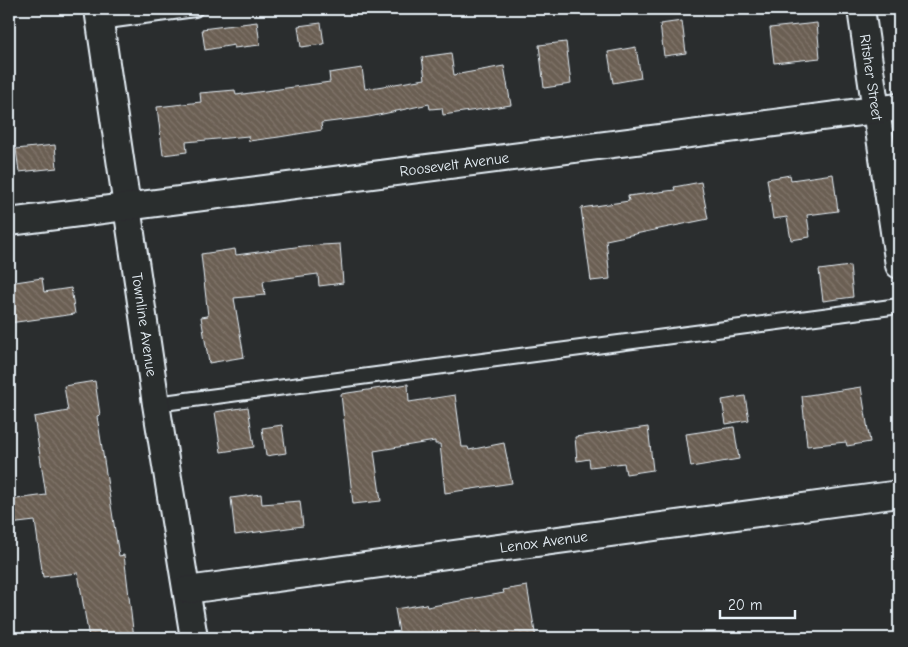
<svg xmlns="http://www.w3.org/2000/svg" width="908" height="647" viewBox="0 0 908 647" font-family="'Comic Neue',sans-serif">
	<defs>
		<pattern id="building-back-hatch" width="6" height="6" patternUnits="userSpaceOnUse" patternTransform="scale(1.25)"><rect width="6" height="6" fill="#6b5e52"/><path d="M-1 5l2 2M0 0l6 6M5-1l2 2" fill="none" stroke="#80766c"/></pattern>
	</defs>
	<rect width="100%" height="100%" fill="#2a2d2e"/>
	<filter id="ink" filterUnits="userSpaceOnUse"><feTurbulence type="fractalNoise" baseFrequency=".02" numOctaves="2"/><feDisplacementMap in="SourceGraphic" scale="10" xChannelSelector="R" yChannelSelector="G"/><feConvolveMatrix kernelMatrix="1 2 1 2 8 2 1 2 1" color-interpolation-filters="sRGB"/></filter>
	<g filter="url(#ink)">
		<path fill="url(#building-back-hatch)" stroke="#e8f1f8" d="M 682,21 L 686,53 L 664,56 L 660,24 Z
			M 257,22 L 260,45 L 234,48 L 234,45 L 205,50 L 202,29 Z
			M 321,23 L 324,44 L 301,47 L 298,26 Z
			M 817,23 L 820,58 L 774,63 L 770,28 Z
			M 566,42 L 571,84 L 544,88 L 539,45 Z
			M 636,47 L 641,78 L 613,83 L 608,52 Z
			M 451,53 L 454,75 L 504,66 L 511,105 L 443,115 L 442,108 L 430,109 L 429,104 L 369,117 L 321,123 L 322,130 L 279,137 L 249,141 L 248,136 L 186,142 L 187,152 L 163,155 L 157,107 L 201,102 L 200,93 L 235,90 L 236,95 L 330,82 L 329,73 L 362,68 L 365,89 L 425,79 L 422,57 Z
			M 55,145 L 57,168 L 19,172 L 16,149 Z
			M 833,174 L 838,211 L 807,215 L 810,237 L 791,240 L 787,217 L 773,219 L 767,179 L 790,175 L 791,180 Z
			M 701,182 L 708,219 L 606,240 L 610,279 L 591,281 L 581,208 L 629,201 L 628,196 L 675,190 L 674,187 Z
			M 340,244 L 343,283 L 319,286 L 318,274 L 263,281 L 265,295 L 234,298 L 244,357 L 209,363 L 201,317 L 208,316 L 201,254 L 235,249 L 236,255 L 303,246 Z
			M 850,266 L 853,297 L 823,301 L 819,270 Z
			M 42,278 L 44,292 L 71,288 L 75,314 L 9,323 L 9,283 Z
			M 95,381 L 100,415 L 97,416 L 119,556 L 124,555 L 134,638 L 89,638 L 78,573 L 43,577 L 35,521 L 9,524 L 9,500 L 46,495 L 34,417 L 68,411 L 64,386 Z
			M 408,384 L 409,402 L 455,395 L 462,447 L 468,447 L 469,450 L 504,443 L 512,483 L 445,493 L 440,444 L 435,444 L 435,441 L 374,451 L 381,501 L 353,504 L 341,394 Z
			M 861,387 L 870,442 L 847,446 L 846,442 L 807,446 L 802,396 Z
			M 745,396 L 749,420 L 726,424 L 722,400 Z
			M 248,407 L 254,447 L 221,452 L 215,412 Z
			M 282,425 L 286,453 L 266,456 L 262,428 Z
			M 648,427 L 653,470 L 626,474 L 624,463 L 590,467 L 589,459 L 577,461 L 575,437 Z
			M 734,427 L 739,459 L 691,467 L 686,434 Z
			M 261,494 L 262,504 L 300,501 L 303,526 L 235,535 L 231,498 Z
			M 527,586 L 536,638 L 400,638 L 395,609 L 426,604 L 427,607 L 504,593 L 503,590 Z"/>
		<g fill="none" stroke-linecap="round" stroke-linejoin="round">
			<defs>
				<path id="service" d="M 100,22 L 195,9
					M 156,404 L 899,306"/>
				<g id="minor">
					<path id="s1" d="M 98,9 L 156,404 L 194,638"/>
					<path id="s2" d="M 861,9 L 899,265"/>
					<path id="s3" d="M 9,222 L 899,107"/>
					<path id="s4" d="M 187,590 L 899,494"/>
				</g>
			</defs>
			<use href="#service" stroke="#e8f1f8" stroke-width="18"/>
			<use href="#minor" stroke="#e8f1f8" stroke-width="30"/>
			<use href="#service" stroke="#2a2d2e" stroke-width="14"/>
			<use href="#minor" stroke="#2a2d2e" stroke-width="26"/>
		</g>
	</g>
	<g text-anchor="middle" dominant-baseline="central" stroke-width="4" stroke-linejoin="round" paint-order="stroke">
		<g font-size="15" fill="#e8f1f8" stroke="#2a2d2e">
			<text stroke="none"><textPath href="#s2" startOffset="69">Ritsher Street</textPath></text>
			<text stroke="none"><textPath href="#s3" startOffset="449">Roosevelt Avenue</textPath></text>
			<text stroke="none"><textPath href="#s1" startOffset="319">Townline Avenue</textPath></text>
			<text stroke="none"><textPath href="#s4" startOffset="360">Lenox Avenue</textPath></text>
		</g>
	</g>
	<rect width="908" height="647" fill="none" stroke="#2a2d2e" stroke-width="30"/>
	<rect x="15" y="15" width="878" height="617" fill="none" stroke="#e8f1f8" stroke-width="2" filter="url(#ink)"/>
	<path d="M720 610v8h75v-8" fill="none" stroke="#e8f1f8" stroke-width="2.5"/>
	<text x="728" y="610" font-size="15" fill="#e8f1f8" stroke="#2a2d2e" stroke-width="4" paint-order="stroke">20 m</text>
</svg>
